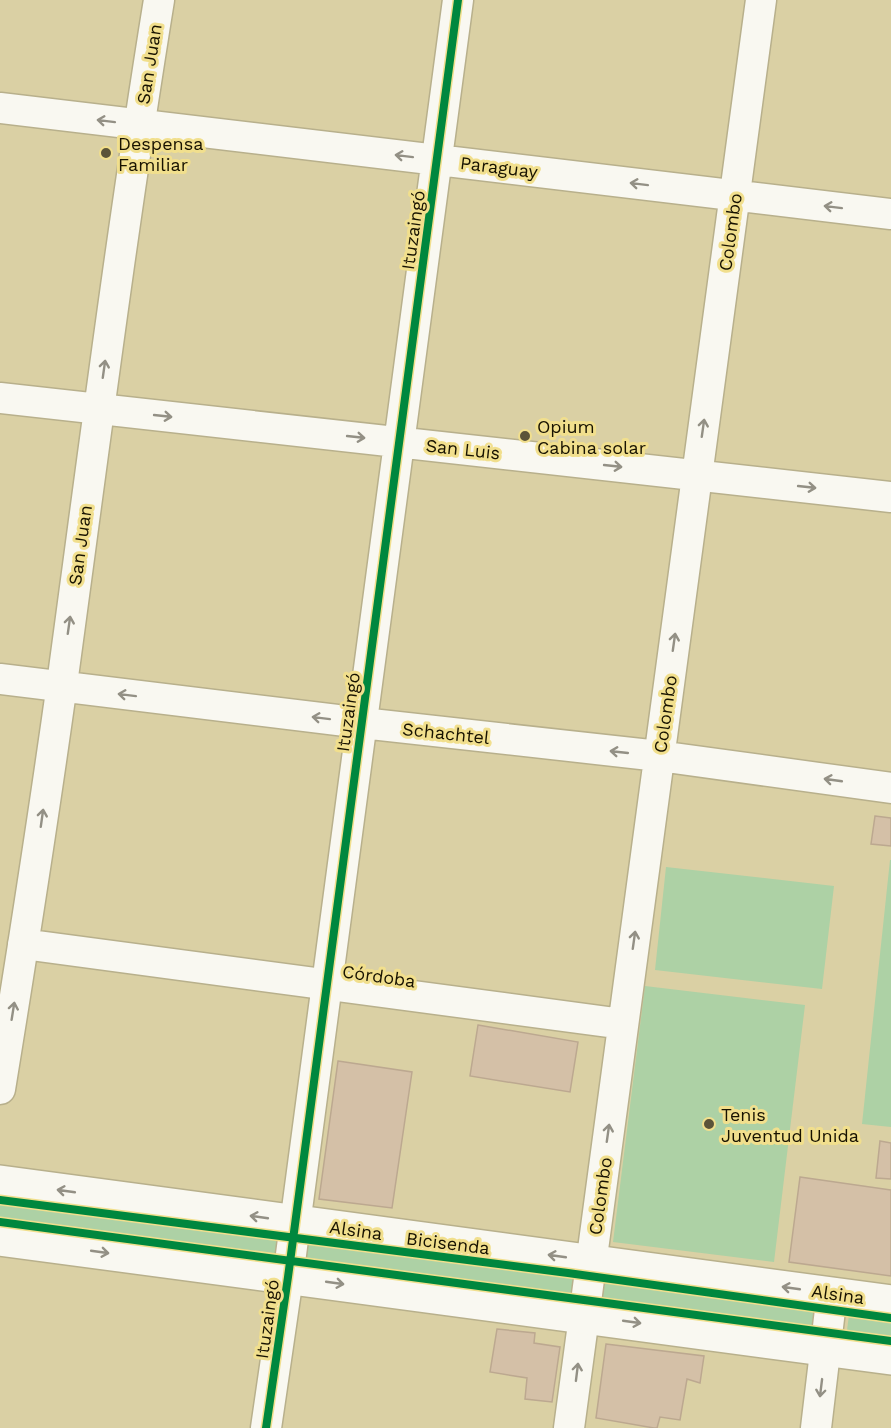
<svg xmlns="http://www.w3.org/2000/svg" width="891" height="1428" viewBox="0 0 891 1428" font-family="'Work Sans',sans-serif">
	<rect width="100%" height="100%" fill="#dad0a4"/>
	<path fill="#add1a5" d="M 890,860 L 891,860 L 891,1127 L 862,1124 Z
		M 666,867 L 834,886 L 822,989 L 655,970 Z
		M 645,986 L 805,1005 L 774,1262 L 613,1242 Z
		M 0,1196 L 281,1232 L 276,1264 L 0,1226 Z
		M 308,1235 L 580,1272 L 575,1303 L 303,1268 Z
		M 604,1275 L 820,1304 L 816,1332 L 600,1307 Z
		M 850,1307 L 891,1313 L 891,1344 L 846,1338 Z"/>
	<path fill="#d4c0a7" stroke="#bca890" stroke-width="1.5" d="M 875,816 L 891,818 L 891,846 L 871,844 Z
		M 478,1025 L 578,1042 L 570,1092 L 470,1076 Z
		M 338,1061 L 412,1072 L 392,1208 L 319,1199 Z
		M 880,1141 L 891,1143 L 891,1179 L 876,1178 Z
		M 800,1177 L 891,1190 L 891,1276 L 789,1262 Z
		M 497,1329 L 535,1333 L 534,1343 L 560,1347 L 552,1402 L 525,1399 L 527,1378 L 490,1372 Z
		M 606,1344 L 704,1356 L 700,1383 L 687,1379 L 680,1420 L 660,1417 L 657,1428 L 654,1428 L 596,1418 Z"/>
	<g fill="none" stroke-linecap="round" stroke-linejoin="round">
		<defs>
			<path id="minor" d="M 0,108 L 891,214
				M 0,398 L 891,497
				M 0,679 L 362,723 L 659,756 L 891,788
				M 23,944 L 623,1024
				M 0,1089 C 22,954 43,820 62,684 C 93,456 122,228 159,0
				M 266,1428 L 288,1277 L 458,0
				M 569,1428 L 761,0
				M 816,1428 L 832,1293"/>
			<path id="major" d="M 0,1182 L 891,1302
				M 0,1239 L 891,1358"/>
		</defs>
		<use href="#minor" stroke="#b8b08c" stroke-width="33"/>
		<use href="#major" stroke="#b8b08c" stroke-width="36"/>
		<use href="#minor" stroke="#f9f8f1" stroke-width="30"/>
		<use href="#major" stroke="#f9f8f1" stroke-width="33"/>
		<defs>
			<path id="cycleway" d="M 0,1200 L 568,1273 L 891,1318
				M 0,1222 L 891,1341
				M 266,1428 L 288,1277 L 458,0"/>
		</defs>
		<use href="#cycleway" stroke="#f1df8d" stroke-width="11"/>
		<use href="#cycleway" stroke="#00873e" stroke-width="8"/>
	</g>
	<defs><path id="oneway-shaft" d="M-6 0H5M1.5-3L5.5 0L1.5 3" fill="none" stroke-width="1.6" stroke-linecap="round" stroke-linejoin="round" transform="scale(1.5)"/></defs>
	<g stroke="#939085">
		<use href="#oneway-shaft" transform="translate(106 121) rotate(-173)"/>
		<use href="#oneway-shaft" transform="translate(404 156) rotate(-173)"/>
		<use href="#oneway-shaft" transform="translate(639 184) rotate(-173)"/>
		<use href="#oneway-shaft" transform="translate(833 207) rotate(-173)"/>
		<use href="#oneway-shaft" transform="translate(104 369) rotate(-82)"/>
		<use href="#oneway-shaft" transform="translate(163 416) rotate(6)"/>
		<use href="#oneway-shaft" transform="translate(703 428) rotate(-82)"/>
		<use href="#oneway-shaft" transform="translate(356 437) rotate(6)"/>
		<use href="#oneway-shaft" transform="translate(613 466) rotate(6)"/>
		<use href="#oneway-shaft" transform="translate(807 487) rotate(6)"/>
		<use href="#oneway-shaft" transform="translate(69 625) rotate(-82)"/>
		<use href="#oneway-shaft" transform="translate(674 642) rotate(-82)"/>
		<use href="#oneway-shaft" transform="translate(127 695) rotate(-173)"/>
		<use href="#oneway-shaft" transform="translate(321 718) rotate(-173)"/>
		<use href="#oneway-shaft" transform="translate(619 752) rotate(-174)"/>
		<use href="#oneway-shaft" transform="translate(833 780) rotate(-172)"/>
		<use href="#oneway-shaft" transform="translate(42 818) rotate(-82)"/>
		<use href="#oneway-shaft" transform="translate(634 940) rotate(-82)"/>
		<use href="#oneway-shaft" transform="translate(13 1011) rotate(-81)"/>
		<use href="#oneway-shaft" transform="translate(608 1133) rotate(-82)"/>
		<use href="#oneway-shaft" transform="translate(66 1191) rotate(-172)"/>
		<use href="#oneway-shaft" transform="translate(259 1217) rotate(-172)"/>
		<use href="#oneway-shaft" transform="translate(100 1252) rotate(8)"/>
		<use href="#oneway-shaft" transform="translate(557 1256) rotate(-172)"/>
		<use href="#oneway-shaft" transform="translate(335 1283) rotate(8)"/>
		<use href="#oneway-shaft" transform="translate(791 1288) rotate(-172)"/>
		<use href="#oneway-shaft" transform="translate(632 1322) rotate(8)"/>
		<use href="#oneway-shaft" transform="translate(577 1372) rotate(-83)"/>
		<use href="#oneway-shaft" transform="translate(821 1388) rotate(97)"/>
	</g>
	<g fill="#5b5439" stroke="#f1df8d" stroke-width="2">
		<circle cx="106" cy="153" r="6"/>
		<circle cx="525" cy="436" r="6"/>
		<circle cx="709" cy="1124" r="6"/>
	</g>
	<g text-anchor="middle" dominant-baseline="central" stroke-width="6" stroke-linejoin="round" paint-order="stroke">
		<g font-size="18" fill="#171200" stroke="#f1df8d">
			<text transform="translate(149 64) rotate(-81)">San Juan</text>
			<text transform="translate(499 167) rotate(7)">Paraguay</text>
			<text transform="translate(413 230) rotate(-82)">Ituzaingó</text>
			<text transform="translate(730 232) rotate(-82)">Colombo</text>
			<text transform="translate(463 449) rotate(6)">San Luis</text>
			<text transform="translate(80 545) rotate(-82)">San Juan</text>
			<text transform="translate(348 712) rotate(-82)">Ituzaingó</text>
			<text transform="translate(665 714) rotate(-82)">Colombo</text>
			<text transform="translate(446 733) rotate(6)">Schachtel</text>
			<text transform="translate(379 976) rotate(8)">Córdoba</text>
			<text transform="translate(600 1196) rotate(-82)">Colombo</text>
			<text transform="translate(356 1230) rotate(8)">Alsina</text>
			<text transform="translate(448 1243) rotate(7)">Bicisenda</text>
			<text transform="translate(838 1294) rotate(8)">Alsina</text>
			<text transform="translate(267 1319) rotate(-82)">Ituzaingó</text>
		</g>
		<g font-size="18" fill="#171200" stroke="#f1df8d" text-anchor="start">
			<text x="118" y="143">Despensa<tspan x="118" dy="21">Familiar</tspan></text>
			<text x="537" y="426">Opium<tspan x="537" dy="21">Cabina solar</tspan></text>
			<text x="721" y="1114">Tenis<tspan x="721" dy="21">Juventud Unida</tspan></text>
		</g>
	</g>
</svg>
